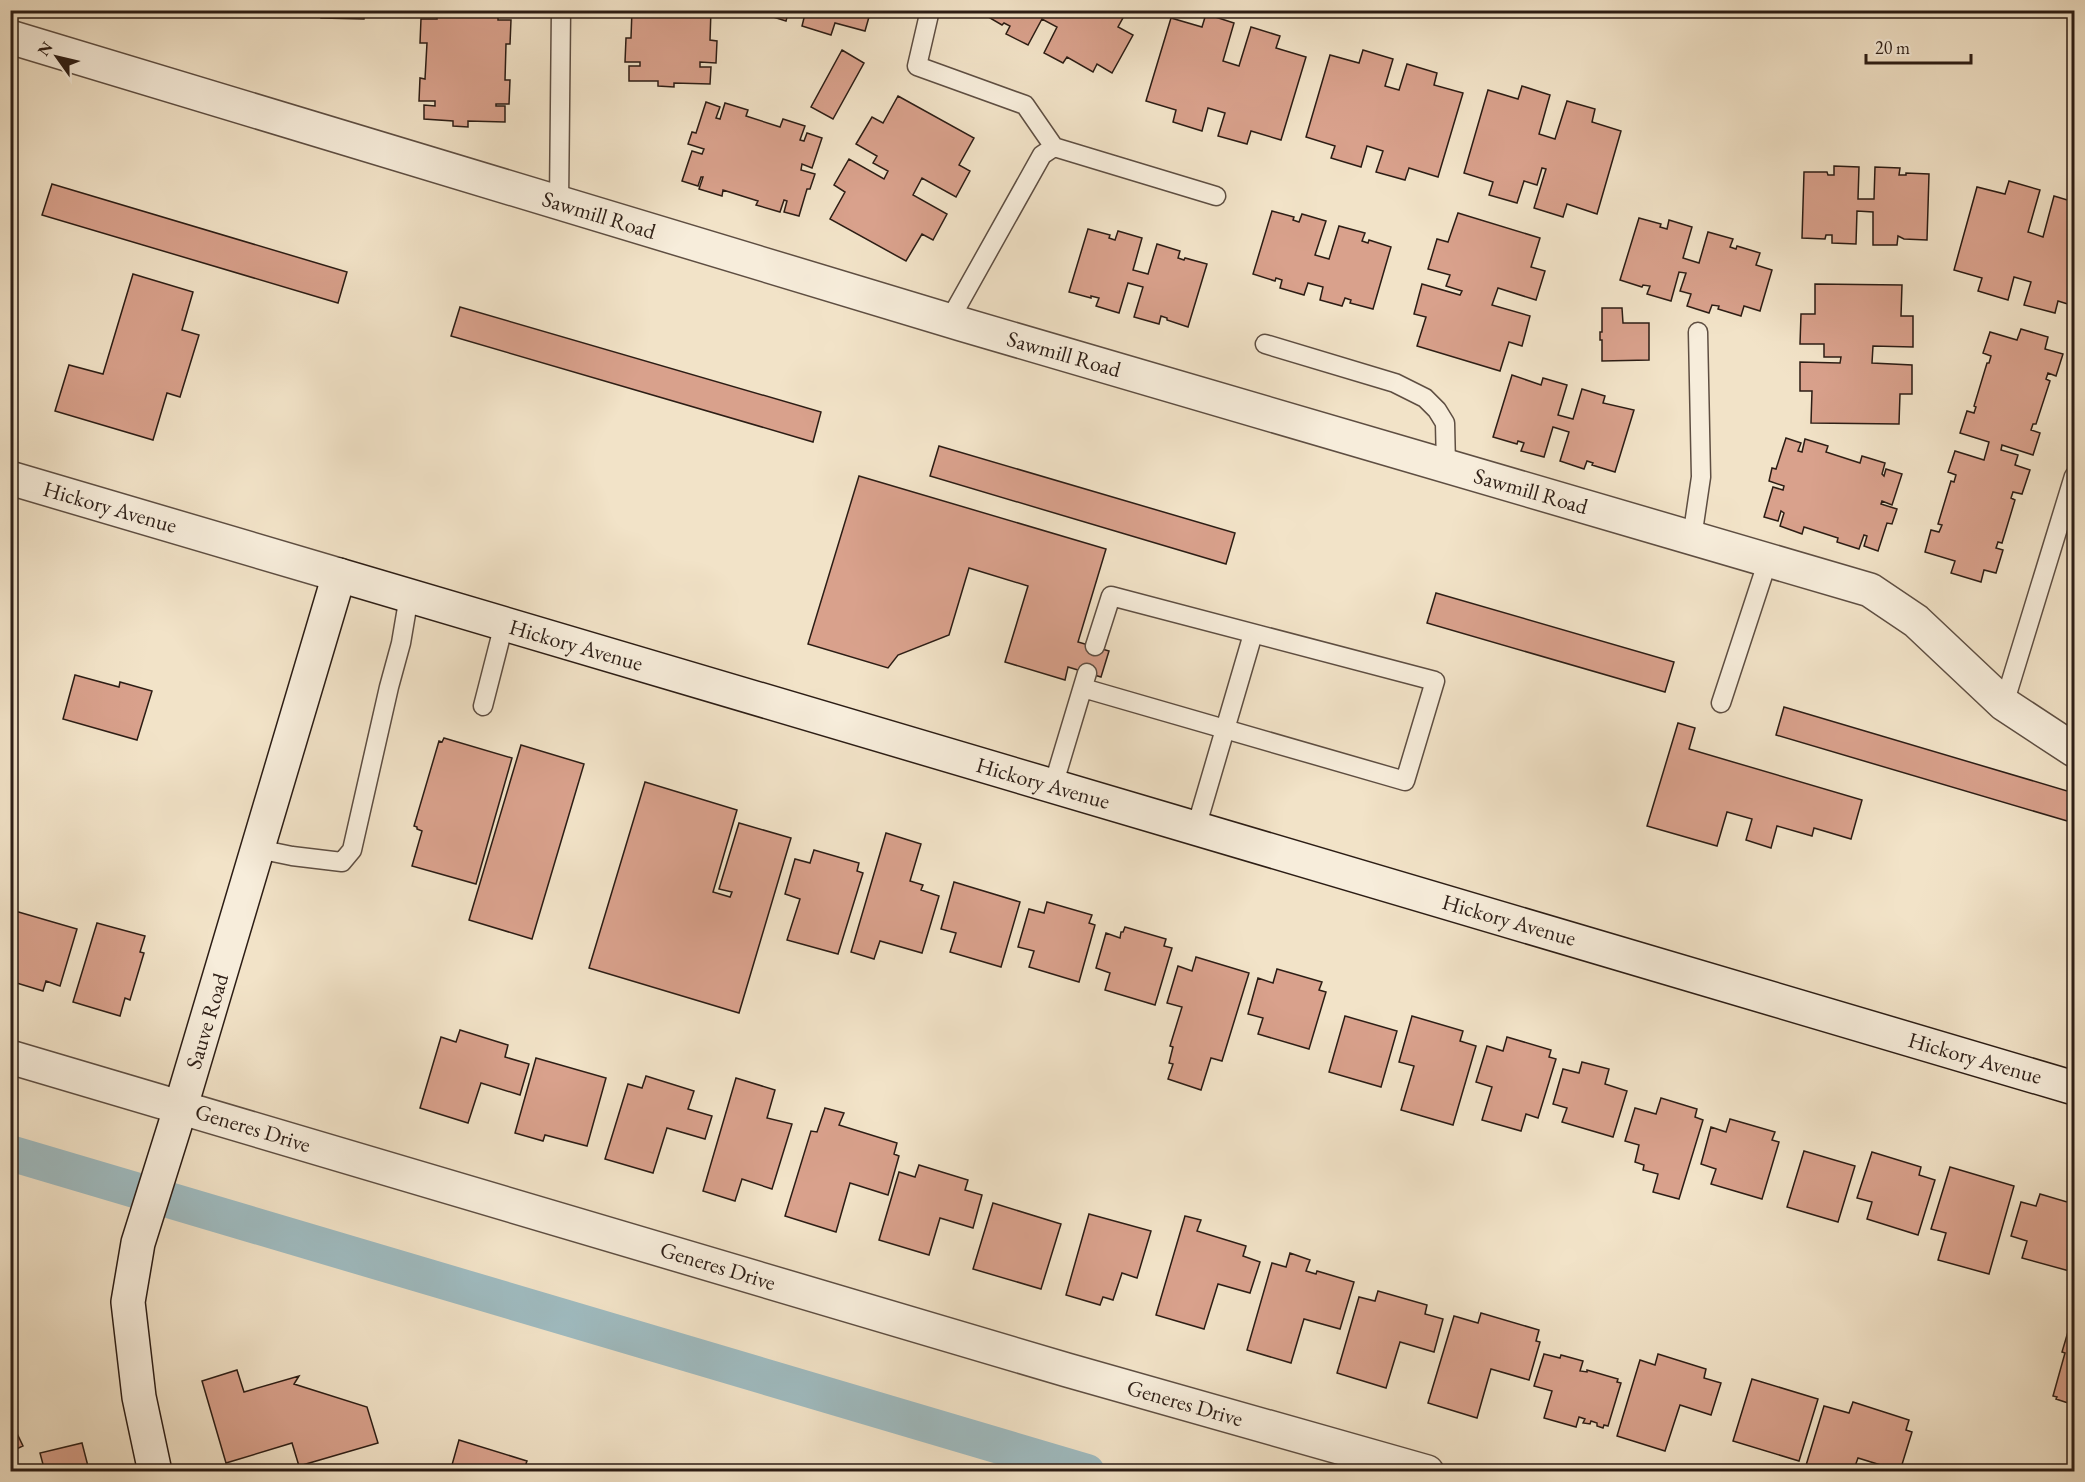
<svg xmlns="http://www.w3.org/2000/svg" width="2085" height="1482" viewBox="0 0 2085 1482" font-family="'EB Garamond',serif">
	<rect width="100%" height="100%" fill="#f2e3c8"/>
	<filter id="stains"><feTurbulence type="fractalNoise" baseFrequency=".00333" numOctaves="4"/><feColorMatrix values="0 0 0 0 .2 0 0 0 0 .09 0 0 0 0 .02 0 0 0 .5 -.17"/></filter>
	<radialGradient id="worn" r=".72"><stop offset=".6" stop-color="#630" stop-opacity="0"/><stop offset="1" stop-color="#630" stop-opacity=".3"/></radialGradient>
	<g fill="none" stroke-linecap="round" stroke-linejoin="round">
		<path stroke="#9fbbc0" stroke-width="36" d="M 10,1153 L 1087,1472"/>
	</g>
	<path fill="#d9a18c" stroke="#2c1d15" stroke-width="1.5" d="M 321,10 L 365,10 L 364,19 L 321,18 Z
		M 427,10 L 457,10 L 457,13 L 461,13 L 461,10 L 507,10 L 506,17 L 498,17 L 498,20 L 511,20 L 510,44 L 506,44 L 505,80 L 510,80 L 509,104 L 496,104 L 496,106 L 505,106 L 505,122 L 468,121 L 468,127 L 453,126 L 453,121 L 424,119 L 424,105 L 435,106 L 435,101 L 419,101 L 420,78 L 425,79 L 427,43 L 420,43 L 421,19 L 437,19 L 437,16 L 427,16 Z
		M 632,10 L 711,10 L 710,40 L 717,41 L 716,63 L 700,62 L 700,67 L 711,67 L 710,84 L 674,83 L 674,87 L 658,86 L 658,81 L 629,81 L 629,66 L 640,66 L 640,62 L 625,62 L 626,38 L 631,38 Z
		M 757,10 L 789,10 L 786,21 L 757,12 Z
		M 806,10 L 871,10 L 865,31 L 835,23 L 831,35 L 802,26 Z
		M 984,10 L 1055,10 L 1061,14 L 1063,10 L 1114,10 L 1124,16 L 1118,27 L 1133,35 L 1112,73 L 1097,64 L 1093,72 L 1067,57 L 1063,63 L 1044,53 L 1057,27 L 1042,19 L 1028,45 L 1006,34 L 1010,26 L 1004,23 L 1002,25 L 983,14 Z
		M 1206,14 L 1234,23 L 1223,61 L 1239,66 L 1251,27 L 1280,36 L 1276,48 L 1306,57 L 1281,140 L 1251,131 L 1247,144 L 1218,136 L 1225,113 L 1208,108 L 1202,131 L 1173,122 L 1176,110 L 1146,101 L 1171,18 L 1202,27 Z
		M 842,50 L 864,63 L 833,119 L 811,107 Z
		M 1363,50 L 1393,59 L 1385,86 L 1399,90 L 1407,64 L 1437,73 L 1434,85 L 1463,93 L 1438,177 L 1409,168 L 1405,180 L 1376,172 L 1383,151 L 1367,146 L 1361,167 L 1331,158 L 1335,146 L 1306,137 L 1330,55 L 1359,63 Z
		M 1522,86 L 1550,95 L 1539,134 L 1555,139 L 1567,101 L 1595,109 L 1592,122 L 1621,131 L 1597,214 L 1567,204 L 1563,217 L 1534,208 L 1546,169 L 1542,168 L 1537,185 L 1524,181 L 1517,203 L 1489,195 L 1493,182 L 1464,173 L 1488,90 L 1518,99 Z
		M 898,96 L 974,138 L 959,165 L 970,171 L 956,197 L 922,178 L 913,195 L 947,214 L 933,240 L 922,234 L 906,261 L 830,219 L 845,192 L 834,185 L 849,159 L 884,179 L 888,171 L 873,163 L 877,156 L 856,144 L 872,117 L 883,123 Z
		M 706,102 L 720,107 L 716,118 L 720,119 L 725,103 L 748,110 L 746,116 L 780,127 L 783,119 L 805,126 L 800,140 L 804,141 L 807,133 L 822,138 L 812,168 L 802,164 L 801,170 L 815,174 L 810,189 L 807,189 L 799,216 L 784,212 L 787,201 L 784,200 L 780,212 L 756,205 L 758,201 L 723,190 L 722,196 L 699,189 L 703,177 L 701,177 L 698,186 L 682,181 L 692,151 L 702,154 L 704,149 L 688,144 L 692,132 L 696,133 Z
		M 1834,166 L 1859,167 L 1858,199 L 1874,199 L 1875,167 L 1900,168 L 1899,175 L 1906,175 L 1906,173 L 1929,174 L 1927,240 L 1904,239 L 1898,236 L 1897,245 L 1873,245 L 1873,212 L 1857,211 L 1856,244 L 1832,243 L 1832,235 L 1826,235 L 1825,239 L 1802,238 L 1804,172 L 1827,172 L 1828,175 L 1834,175 Z
		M 2009,181 L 2040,190 L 2028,232 L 2043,237 L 2054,196 L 2074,202 L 2074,306 L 2058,301 L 2055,313 L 2024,305 L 2031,282 L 2014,277 L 2008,300 L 1978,291 L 1982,278 L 1954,270 L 1977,187 L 2005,194 Z
		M 52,184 L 347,272 L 338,303 L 42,215 Z
		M 1272,211 L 1294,217 L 1293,220 L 1299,222 L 1302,214 L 1326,221 L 1315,255 L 1329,259 L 1339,226 L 1365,233 L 1362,241 L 1368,243 L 1369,240 L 1391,247 L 1373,309 L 1350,303 L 1351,300 L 1345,298 L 1342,306 L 1320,300 L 1323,287 L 1308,283 L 1304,295 L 1280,288 L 1282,280 L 1276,278 L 1275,281 L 1253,274 Z
		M 1458,213 L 1540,238 L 1531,267 L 1545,271 L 1536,300 L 1498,288 L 1492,305 L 1530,316 L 1522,346 L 1509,342 L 1500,371 L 1417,346 L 1426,317 L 1414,314 L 1422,284 L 1460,295 L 1462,291 L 1446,286 L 1450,275 L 1428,269 L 1437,239 L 1448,242 Z
		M 1639,218 L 1661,224 L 1660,227 L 1667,229 L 1669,220 L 1692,227 L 1683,258 L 1699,263 L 1708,232 L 1733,239 L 1730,247 L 1736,249 L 1737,246 L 1760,253 L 1756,265 L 1772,270 L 1760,311 L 1744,306 L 1741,316 L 1718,309 L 1719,306 L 1712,305 L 1709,313 L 1687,306 L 1691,294 L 1680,291 L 1686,273 L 1679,272 L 1671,301 L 1647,294 L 1650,286 L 1643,285 L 1642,287 L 1620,280 Z
		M 1088,229 L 1110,235 L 1109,238 L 1115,240 L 1118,231 L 1142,238 L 1133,270 L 1148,274 L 1157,244 L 1180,251 L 1178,258 L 1184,260 L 1185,258 L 1207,264 L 1188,327 L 1167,320 L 1167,318 L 1161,316 L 1159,324 L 1134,317 L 1143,287 L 1128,283 L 1119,313 L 1096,306 L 1099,298 L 1091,296 L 1091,298 L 1069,292 Z
		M 133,274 L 193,292 L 182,330 L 199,335 L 180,397 L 167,393 L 153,440 L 55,411 L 69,365 L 103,374 Z
		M 1815,284 L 1902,285 L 1901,316 L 1913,316 L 1913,347 L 1873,346 L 1872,363 L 1912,365 L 1912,394 L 1900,394 L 1899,424 L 1811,423 L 1812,391 L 1800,391 L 1800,362 L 1840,363 L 1841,357 L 1824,357 L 1824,344 L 1800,344 L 1801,314 L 1815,314 Z
		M 460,307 L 821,412 L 813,442 L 451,336 Z
		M 1602,308 L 1622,308 L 1623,323 L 1649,323 L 1649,360 L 1602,361 L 1602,340 L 1600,340 L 1600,332 L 1602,332 Z
		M 2021,329 L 2048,337 L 2045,349 L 2063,354 L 2056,376 L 2048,373 L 2046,379 L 2050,381 L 2036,424 L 2033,424 L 2031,430 L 2040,433 L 2033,455 L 2002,445 L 2001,450 L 2018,455 L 2015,465 L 2030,470 L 2022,494 L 2013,492 L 2011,498 L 2015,500 L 2002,543 L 1998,542 L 1996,548 L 2003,550 L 1996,573 L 1984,570 L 1981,582 L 1951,573 L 1955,561 L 1925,552 L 1931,530 L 1939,532 L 1942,525 L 1938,524 L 1951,481 L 1954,482 L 1956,475 L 1948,472 L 1955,451 L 1984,460 L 1989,442 L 1960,433 L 1967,411 L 1974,413 L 1976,407 L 1974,406 L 1987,363 L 1989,363 L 1991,356 L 1983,353 L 1990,332 L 2017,340 Z
		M 1512,375 L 1541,385 L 1543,378 L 1567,385 L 1558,415 L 1573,419 L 1582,389 L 1605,396 L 1603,403 L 1634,410 L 1615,472 L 1592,465 L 1593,463 L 1587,461 L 1584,469 L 1560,461 L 1569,432 L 1553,427 L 1544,457 L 1521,451 L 1524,443 L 1518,441 L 1517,444 L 1493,437 Z
		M 1786,438 L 1801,443 L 1798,451 L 1802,452 L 1805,439 L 1828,446 L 1826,452 L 1860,463 L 1862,456 L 1885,463 L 1882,474 L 1884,476 L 1886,469 L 1902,474 L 1892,505 L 1882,501 L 1881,504 L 1897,509 L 1892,524 L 1887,523 L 1878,551 L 1864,546 L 1867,536 L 1864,535 L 1859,549 L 1837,542 L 1838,538 L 1804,527 L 1802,534 L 1780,526 L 1784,513 L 1781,511 L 1778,521 L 1764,517 L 1773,487 L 1783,490 L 1784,486 L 1769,481 L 1772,468 L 1776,469 Z
		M 939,446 L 1235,533 L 1226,564 L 930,476 Z
		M 859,476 L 1106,549 L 1078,642 L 1109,651 L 1101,677 L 1068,667 L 1065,680 L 1005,662 L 1028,586 L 969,568 L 949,635 L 898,655 L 888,668 L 808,644 Z
		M 1436,593 L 1674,662 L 1665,692 L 1427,623 Z
		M 75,675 L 119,687 L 120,682 L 152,691 L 137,740 L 63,719 Z
		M 1784,707 L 2074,793 L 2074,823 L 1776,735 Z
		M 1678,723 L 1695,728 L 1689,749 L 1862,800 L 1851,839 L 1814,828 L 1812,836 L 1777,826 L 1771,848 L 1746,840 L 1752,819 L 1727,812 L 1717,846 L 1647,826 Z
		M 444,738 L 512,758 L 476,884 L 412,866 L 422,831 L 417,829 L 417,827 L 414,826 L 439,741 L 442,742 Z
		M 521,745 L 584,764 L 532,939 L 469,920 Z
		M 645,782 L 737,810 L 713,892 L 730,897 L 732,892 L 719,889 L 739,823 L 791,838 L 739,1013 L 589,968 Z
		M 886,833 L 921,844 L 910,881 L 923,885 L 921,890 L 939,896 L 922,953 L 880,941 L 874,959 L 851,952 Z
		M 814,850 L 859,863 L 857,871 L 863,873 L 838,954 L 787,940 L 800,899 L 785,894 L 795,859 L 810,863 Z
		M 954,882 L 1020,902 L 1001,967 L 950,952 L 956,933 L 941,929 Z
		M 1047,902 L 1092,915 L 1089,923 L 1095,925 L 1079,982 L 1029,967 L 1034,951 L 1018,947 L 1029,909 L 1044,913 Z
		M 15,911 L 77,929 L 60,986 L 46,981 L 43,991 L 10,981 L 10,927 Z
		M 97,923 L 145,936 L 140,952 L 144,953 L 130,1000 L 125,998 L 120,1016 L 73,1002 Z
		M 1125,927 L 1166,939 L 1164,946 L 1172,948 L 1155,1005 L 1105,990 L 1110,973 L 1096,968 L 1106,933 L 1120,938 L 1121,932 L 1123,932 Z
		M 1196,957 L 1249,973 L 1222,1061 L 1211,1058 L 1201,1090 L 1168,1079 L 1173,1064 L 1169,1063 L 1173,1047 L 1170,1046 L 1182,1007 L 1167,1003 L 1178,966 L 1192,971 Z
		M 1277,969 L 1322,982 L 1319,990 L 1326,992 L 1309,1049 L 1258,1034 L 1263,1018 L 1248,1014 L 1258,978 L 1273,983 Z
		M 1345,1016 L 1397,1031 L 1381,1087 L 1329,1072 Z
		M 1412,1016 L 1463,1031 L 1460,1041 L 1476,1046 L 1453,1125 L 1401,1110 L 1414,1066 L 1399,1062 Z
		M 460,1030 L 508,1045 L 505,1057 L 529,1064 L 520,1095 L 481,1083 L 468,1123 L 420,1108 L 441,1037 L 456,1042 Z
		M 1507,1037 L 1551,1050 L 1549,1057 L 1556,1059 L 1538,1118 L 1526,1114 L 1521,1131 L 1482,1120 L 1492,1087 L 1476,1082 L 1487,1046 L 1503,1051 Z
		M 536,1058 L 606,1078 L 587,1146 L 545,1135 L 543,1141 L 515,1133 Z
		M 1582,1062 L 1609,1069 L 1605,1084 L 1627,1091 L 1613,1137 L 1562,1122 L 1567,1108 L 1553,1104 L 1563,1069 L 1579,1073 Z
		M 646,1076 L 694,1091 L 688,1109 L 712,1116 L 705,1139 L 667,1128 L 653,1173 L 605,1159 L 628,1084 L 642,1088 Z
		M 736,1078 L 775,1090 L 767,1118 L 792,1124 L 772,1189 L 742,1179 L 735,1201 L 703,1191 Z
		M 1661,1098 L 1697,1109 L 1695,1117 L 1703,1120 L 1679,1199 L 1653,1192 L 1658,1174 L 1643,1170 L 1644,1165 L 1635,1162 L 1639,1145 L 1625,1141 L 1635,1108 L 1656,1114 Z
		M 825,1108 L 844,1113 L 839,1125 L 897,1143 L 894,1154 L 899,1156 L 888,1195 L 850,1183 L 836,1232 L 785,1216 L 811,1131 L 817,1132 Z
		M 1730,1119 L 1775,1132 L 1772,1140 L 1779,1142 L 1762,1199 L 1711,1184 L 1716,1169 L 1701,1164 L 1711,1127 L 1726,1132 Z
		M 1804,1151 L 1855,1166 L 1838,1222 L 1787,1207 Z
		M 1872,1152 L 1921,1167 L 1919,1175 L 1935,1180 L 1918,1235 L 1867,1219 L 1872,1202 L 1857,1198 Z
		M 919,1165 L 968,1180 L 965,1190 L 982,1195 L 973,1228 L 940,1218 L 929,1255 L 879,1240 L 899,1172 L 915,1177 Z
		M 1950,1167 L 2014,1186 L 1989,1274 L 1938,1260 L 1946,1233 L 1931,1229 Z
		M 2040,1194 L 2074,1204 L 2074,1266 L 2073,1272 L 2022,1258 L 2027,1241 L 2011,1236 L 2021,1202 L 2036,1206 Z
		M 993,1203 L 1061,1224 L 1041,1289 L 973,1269 Z
		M 1089,1214 L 1151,1231 L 1137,1278 L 1122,1273 L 1113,1300 L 1103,1297 L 1100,1305 L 1066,1295 Z
		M 1185,1216 L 1201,1220 L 1197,1231 L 1246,1246 L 1243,1256 L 1260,1262 L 1250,1293 L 1218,1284 L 1204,1329 L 1156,1315 Z
		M 1290,1253 L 1310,1260 L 1306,1271 L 1316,1274 L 1317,1271 L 1354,1282 L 1340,1329 L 1304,1319 L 1291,1363 L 1247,1350 L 1272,1263 L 1286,1267 Z
		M 1378,1291 L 1427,1305 L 1425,1314 L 1443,1319 L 1434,1352 L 1400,1342 L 1386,1388 L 1337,1373 L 1359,1297 L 1375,1301 Z
		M 1481,1313 L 1539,1330 L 1536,1341 L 1540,1342 L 1529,1380 L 1491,1369 L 1477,1418 L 1428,1403 L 1454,1316 L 1478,1323 Z
		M 2074,1323 L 2074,1405 L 2056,1399 L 2057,1397 L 2053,1396 L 2065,1353 L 2062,1352 L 2070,1325 L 2073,1326 Z
		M 1544,1354 L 1560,1358 L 1561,1355 L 1583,1361 L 1580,1371 L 1587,1372 L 1587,1370 L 1618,1379 L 1617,1382 L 1621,1383 L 1608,1426 L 1604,1425 L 1603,1428 L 1597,1426 L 1597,1423 L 1591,1421 L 1590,1424 L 1583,1423 L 1585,1419 L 1579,1417 L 1576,1427 L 1544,1418 L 1552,1391 L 1534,1386 Z
		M 1658,1354 L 1706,1369 L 1704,1378 L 1721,1383 L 1711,1415 L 1680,1405 L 1665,1451 L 1617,1436 L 1640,1360 L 1655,1365 Z
		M 237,1370 L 244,1392 L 299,1376 L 294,1384 L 367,1407 L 378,1443 L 299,1466 L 292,1443 L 226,1463 L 202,1381 Z
		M 1752,1379 L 1818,1399 L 1799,1461 L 1733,1441 Z
		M 1853,1402 L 1909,1420 L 1906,1430 L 1912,1432 L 1900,1471 L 1858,1458 L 1853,1472 L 1804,1472 L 1824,1406 L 1849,1413 Z
		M 10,1419 L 23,1446 L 10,1452 Z
		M 459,1440 L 527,1461 L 523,1472 L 450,1472 Z
		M 82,1443 L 89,1470 L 45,1472 L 40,1453 Z"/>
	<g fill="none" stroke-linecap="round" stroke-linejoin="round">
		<defs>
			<path id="lane" d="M 930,10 L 917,66 L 1025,105 L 1054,147
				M 559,203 L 561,10
				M 949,321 L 1042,155 L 1054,147 L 1216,196
				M 1265,344 L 1395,383 L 1425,398 L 1437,410 L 1445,423 L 1446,466
				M 1692,538 L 1701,477 L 1698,332
				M 1083,688 L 1405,781 L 1435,681 L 1111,596 L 1095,646
				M 1721,703 L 1768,560
				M 2004,704 L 2074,476
				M 483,706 L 504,624
				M 1053,786 L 1087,673
				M 1196,828 L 1253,634
				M 258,849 L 292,856 L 342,862 L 352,850 L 389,687 L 401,643 L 409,596"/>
			<path id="street" d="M 10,37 L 961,324 L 1870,590 L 1916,621 L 2004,704 L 2074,750
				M 10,478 L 339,575
				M 10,1057 L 1067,1370 L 1427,1472"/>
			<path id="secondary" d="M 155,1472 L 139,1397 L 128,1302 L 138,1243 L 181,1106 L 339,575 L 2074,1088"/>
		</defs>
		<use href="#lane" stroke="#5e4e42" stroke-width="21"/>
		<use href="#street" stroke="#5e4e42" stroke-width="36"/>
		<use href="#secondary" stroke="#2c1d15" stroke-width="36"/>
		<use href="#lane" stroke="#f7eddb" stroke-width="18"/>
		<use href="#street" stroke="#f7eddb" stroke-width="33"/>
		<use href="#secondary" stroke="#f7eddb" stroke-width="33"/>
	</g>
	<g text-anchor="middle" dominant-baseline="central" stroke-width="5" stroke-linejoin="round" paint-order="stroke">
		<g font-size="22" fill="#2c1d15" stroke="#f7eddb">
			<text transform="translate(599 215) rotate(17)">Sawmill Road</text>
			<text transform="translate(1064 354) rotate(16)">Sawmill Road</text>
			<text transform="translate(1531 491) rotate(16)">Sawmill Road</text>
			<text transform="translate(110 507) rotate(16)">Hickory Avenue</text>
			<text transform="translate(576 645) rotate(16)">Hickory Avenue</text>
			<text transform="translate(1043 783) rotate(16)">Hickory Avenue</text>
			<text transform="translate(1509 920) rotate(16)">Hickory Avenue</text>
			<text transform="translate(207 1021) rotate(-73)">Sauve Road</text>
			<text transform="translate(1975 1058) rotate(16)">Hickory Avenue</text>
			<text transform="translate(253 1128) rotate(17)">Generes Drive</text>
			<text transform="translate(718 1266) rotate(17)">Generes Drive</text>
			<text transform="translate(1185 1403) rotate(16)">Generes Drive</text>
		</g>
	</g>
	<rect width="2085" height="1482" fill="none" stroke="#f2e3c8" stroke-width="36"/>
	<rect x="12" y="12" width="2061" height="1458" fill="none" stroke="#2c1d15" stroke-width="3"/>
	<rect x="18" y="18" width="2049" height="1446" fill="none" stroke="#2c1d15" stroke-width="1.5"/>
	<g transform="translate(57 57) rotate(304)" stroke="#f7eddb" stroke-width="4.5" paint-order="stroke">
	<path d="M0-4.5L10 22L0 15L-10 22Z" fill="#2c1d15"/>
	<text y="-9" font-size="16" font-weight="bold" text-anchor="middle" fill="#2c1d15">N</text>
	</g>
	<path d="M1866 54v9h105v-9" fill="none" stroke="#2c1d15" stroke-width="3"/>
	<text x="1875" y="54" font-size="18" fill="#2c1d15" stroke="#f7eddb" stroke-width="4.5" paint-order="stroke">20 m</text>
	<rect width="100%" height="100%" filter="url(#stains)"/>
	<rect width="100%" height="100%" fill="url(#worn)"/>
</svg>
